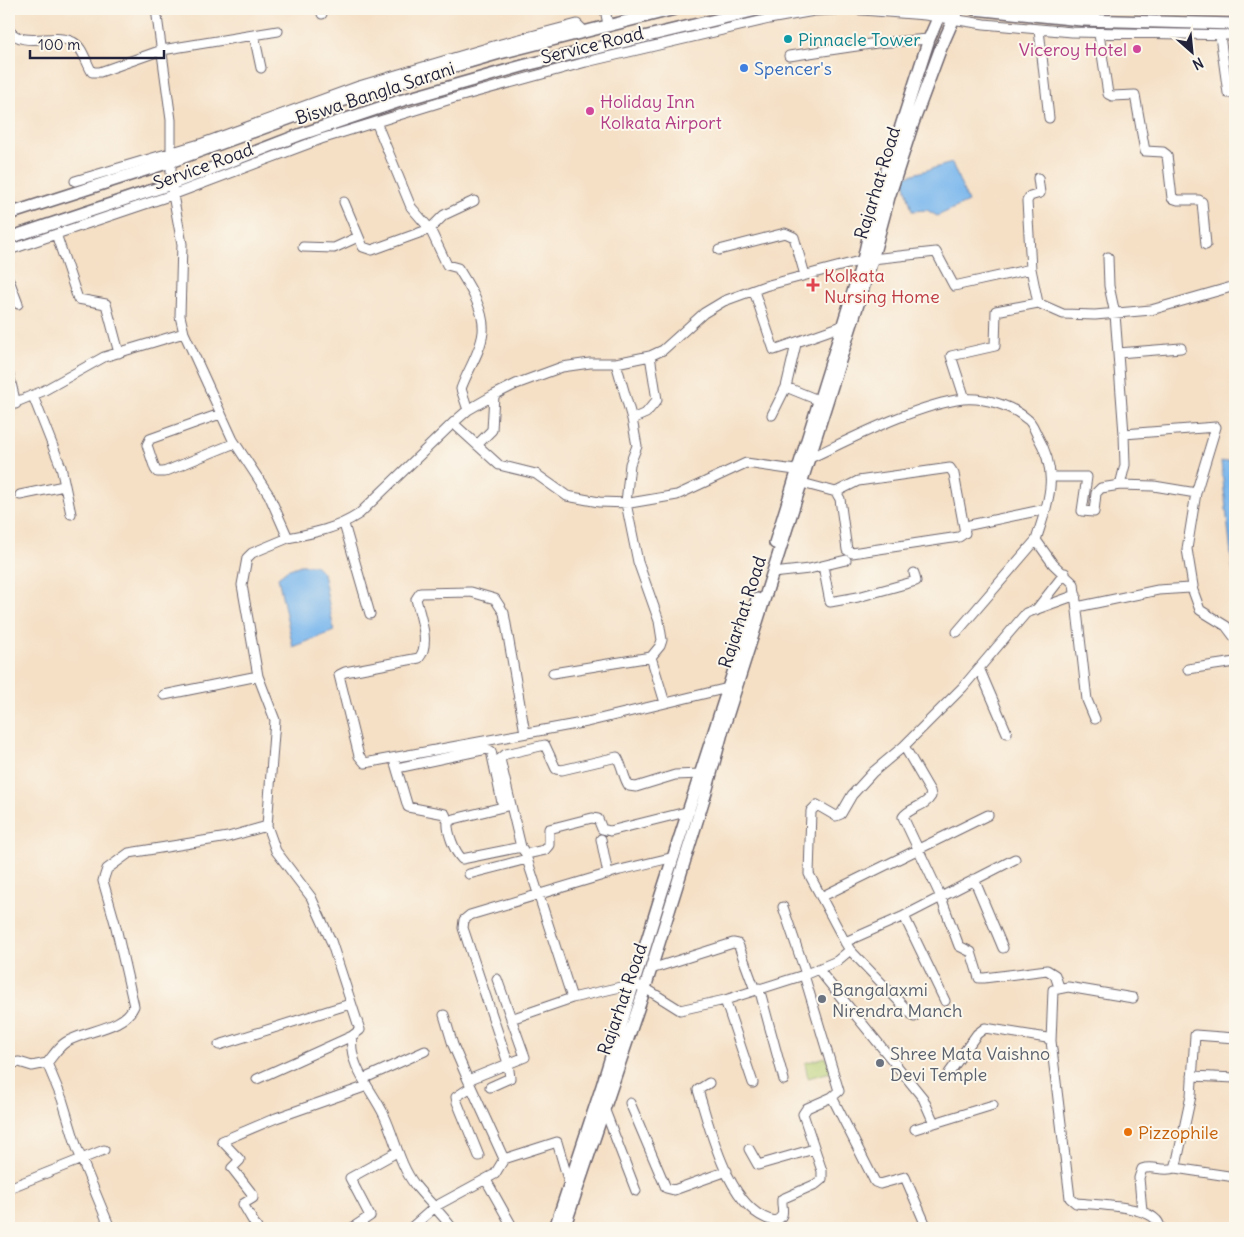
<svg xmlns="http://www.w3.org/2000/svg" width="1244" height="1237" viewBox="0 0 1244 1237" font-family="Delius,sans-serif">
	<rect width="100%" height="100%" fill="#fbf7ec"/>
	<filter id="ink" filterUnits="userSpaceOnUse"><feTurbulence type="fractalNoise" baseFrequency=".02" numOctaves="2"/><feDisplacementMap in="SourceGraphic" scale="10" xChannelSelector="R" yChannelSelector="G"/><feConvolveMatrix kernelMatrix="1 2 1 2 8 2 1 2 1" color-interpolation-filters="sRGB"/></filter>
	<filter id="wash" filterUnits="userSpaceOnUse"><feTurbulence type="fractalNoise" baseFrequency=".0096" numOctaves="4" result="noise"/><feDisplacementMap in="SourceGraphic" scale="20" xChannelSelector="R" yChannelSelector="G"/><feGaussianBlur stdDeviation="1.12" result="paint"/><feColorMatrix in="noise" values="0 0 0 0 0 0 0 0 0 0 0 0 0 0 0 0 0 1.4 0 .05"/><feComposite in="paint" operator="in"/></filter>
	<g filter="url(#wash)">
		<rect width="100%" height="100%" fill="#f5e0c6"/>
		<path fill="#b5cd72" stroke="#6c7856" d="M 826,1057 L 831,1072 L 808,1078 L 805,1063 Z"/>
		<path fill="#7ab7ed" stroke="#4e6c94" d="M 952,163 L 968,202 L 937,216 L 927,210 L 912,211 L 903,177 Z
			M 1235,460 L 1235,573 L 1233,573 L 1221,462 Z
			M 301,565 L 315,565 L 323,573 L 334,631 L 293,647 L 278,577 L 287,570 Z"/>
	</g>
	<g filter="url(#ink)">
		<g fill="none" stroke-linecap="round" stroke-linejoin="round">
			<defs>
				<path id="minor" d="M 156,9 L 171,120 L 171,184 L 182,244 L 180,316 L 184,333 L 233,440 L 269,495 L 288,538 L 252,553 L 247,558 L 242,585 L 258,676 L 275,720 L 267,826 L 276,851 L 311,897 L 331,941 L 360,1030 L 352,1036 C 348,1067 372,1089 384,1115 C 395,1138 399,1164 415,1185 C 427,1200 441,1213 452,1228
					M 322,9 L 322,14
					M 605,9 L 608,25
					M 9,30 C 22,49 55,32 73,42 C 83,47 86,63 92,72 L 100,72 L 162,50 L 278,31
					M 1039,30 L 1049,118
					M 1099,34 L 1108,94 L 1112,96 L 1135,95 L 1145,151 L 1163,152 L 1167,155 L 1172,198 L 1178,200 L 1199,200 L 1202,202 L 1206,245
					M 254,35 L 261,68
					M 1220,36 L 1228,93 L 1235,92
					M 789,56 L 877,43 L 929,39
					M 376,122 L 411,207 L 430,229 L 447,265 L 458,268 C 469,286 485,310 483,332 C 481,352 467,371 461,389 L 468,410
					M 75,181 L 203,143 L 359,86 L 497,45 L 577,24 L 584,31
					M 344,202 L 363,247 L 372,250 L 430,229 L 444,215 L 474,201
					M 56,234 L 78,299 L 106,304 L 119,353
					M 303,247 L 334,248 L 358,237
					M 9,250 L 172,195 L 321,139 L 451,99 L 586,62 L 769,19 L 814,11 L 850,9 L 925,15 L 984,24 L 1072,32 L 1235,35
					M 719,250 L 785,233 L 794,237 L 805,275
					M 1031,269 L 1027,201 L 1030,196 L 1040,193 L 1038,178
					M 9,280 L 18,304
					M 754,291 L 774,350 L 842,326
					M 796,344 L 786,387 L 818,400
					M 1118,353 L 1181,348
					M 616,363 L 632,419 L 646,413 L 657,400 L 650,356
					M 9,375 L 16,404
					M 33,396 L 61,467 L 71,514
					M 965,399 L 951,356 L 995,346 L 996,311 L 1038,303
					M 9,405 L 43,391 L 104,357 L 184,333
					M 220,414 L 150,439 L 147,445 L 155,469 L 157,472 L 164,472 L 235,443
					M 772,415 L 786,387
					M 632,419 L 637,446 L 630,464 L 626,503 L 638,562 L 659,621 L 662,640 L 660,646 L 651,657 L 665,703
					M 453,423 L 499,465 L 536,474 L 567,496 L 599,502 L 630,503 L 677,495 L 746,463 L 802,471
					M 1124,434 L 1216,427 L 1196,493
					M 477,445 L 492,430 L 494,395 L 516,384 L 562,367 L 590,363 L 616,363 L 650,356 L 663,350 L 704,313 L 724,301 L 765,286 L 863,260 L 936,252 L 954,286 L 1031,269 L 1038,303 L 1063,314 L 1095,315 L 1151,310 L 1235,286
					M 810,458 C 853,438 916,405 963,399 C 983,397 1011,405 1027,419 C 1032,422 1034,429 1037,435 C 1060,475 1049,499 1036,540 L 1053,564 L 1074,584 L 1087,700 L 1095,719
					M 1052,477 L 1087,477 L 1082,511 L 1094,512 L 1096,493 L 1101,488 L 1120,485 L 1125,465 L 1124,434 L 1115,314 L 1109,286 L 1108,257
					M 802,483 L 836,492 L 858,481 L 950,468 L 954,474 L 965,533 L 959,537 L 852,553 L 847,550 L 840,499 L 836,492
					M 20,495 L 64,486
					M 344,524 L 370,614
					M 970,525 L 1046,509
					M 288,538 C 314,533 336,529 359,514 L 453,423 L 468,410 L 494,395
					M 823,566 L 830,602 L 858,597 L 916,581 L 914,573
					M 773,573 L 809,569 L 846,560
					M 1192,588 L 1200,610 L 1226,626 L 1235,638
					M 1077,607 L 1158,590 L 1190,588 L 1193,586 L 1187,549 L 1196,493 L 1154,486 L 1120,485
					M 1036,610 L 1065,573
					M 957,632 L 1036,540
					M 979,668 L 1007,733
					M 1188,669 L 1235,662
					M 553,673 L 651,657
					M 164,695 L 258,676
					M 525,733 L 504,613 L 495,599 L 471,592 L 420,593 L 416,599 C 420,616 431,644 419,658 L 345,672 L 339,675 L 359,756 L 365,763 L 587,722 L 728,688
					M 395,763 L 408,807 L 445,814 L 448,822
					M 397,768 L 487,749 L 491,751 L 503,807
					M 511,805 L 454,819 L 448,822 C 447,832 454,851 462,859 L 521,847
					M 690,811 L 610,831 L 602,829 L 598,819 L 592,818 L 549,829 L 549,845 L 545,850 L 526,854 L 521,847 L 500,759 L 506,754 L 545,745 L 556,769 L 562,770 L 617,757 C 623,767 623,777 629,786 L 636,787 L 675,775 L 701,774
					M 601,839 L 608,874
					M 469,874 L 527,859 L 572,998 L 634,984 L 645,988 L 680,1010 L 725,1000 L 804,975 L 839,1091 L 832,1097 L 875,1182 L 880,1184 L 905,1177 L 927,1228
					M 974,879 L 1003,948
					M 821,897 L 988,815
					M 783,907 L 806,974
					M 904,916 L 945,1001
					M 845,942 L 809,874 L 811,811 L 817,805 L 836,816 L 841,814 L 852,795 L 873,772 L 904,746
					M 850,950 L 914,1017
					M 651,969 L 733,943 L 738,944 L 755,990
					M 818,969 L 923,1098 L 934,1123
					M 804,975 L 837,961 L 850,950 L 845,942 L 904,916 L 1015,859
					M 497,979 L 525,1057 L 468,1080 L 504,1159 L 557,1142 L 569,1183
					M 1059,987 L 1055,975 L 1047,970 L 984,978 L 979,978 L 971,952 L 959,946 L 940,895 L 903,817 C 910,807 925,807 931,796 L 930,791 L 904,746 L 963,687 L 1026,613 L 1076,595
					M 759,988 L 784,1080
					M 725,1000 L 753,1083
					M 444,1015 L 453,1045 L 468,1080
					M 511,1019 L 572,998
					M 1051,1041 L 1053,990 L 1068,987 L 1133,998
					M 219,1045 L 350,1004
					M 9,1064 L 19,1062 L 32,1066 L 47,1063
					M 949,1073 L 977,1034 L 985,1028 L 1047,1038 L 1051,1041 L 1070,1198 L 1076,1203 C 1095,1205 1159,1205 1160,1228
					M 1192,1076 L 1235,1078
					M 257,1079 L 352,1036
					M 363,1079 L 425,1051
					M 709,1083 L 698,1090 C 710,1128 729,1213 775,1221 C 787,1216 781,1209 782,1199 L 816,1184 L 822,1179 L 822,1171 L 803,1114 L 807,1108 L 832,1097
					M 471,1087 L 456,1097 L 457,1102 L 479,1156
					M 490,1087 L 510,1078 L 508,1063 L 463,928 L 464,920 L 470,915 L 620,870 L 674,857
					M 630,1103 L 666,1188 L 674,1190 L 727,1171
					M 604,1108 L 636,1191
					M 915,1129 L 993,1105
					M 749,1149 L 758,1165 L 814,1149
					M 1175,1168 L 1235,1177
					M 486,1180 L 513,1228
					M 9,1188 L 104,1150
					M 1142,1211 L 1139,1178 L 1142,1169 C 1153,1165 1163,1172 1175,1168 L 1177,1161 L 1191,1096 L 1195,1035 L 1235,1038
					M 110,1228 L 77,1148 L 62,1099 L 47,1063 C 53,1056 58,1047 66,1042 C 86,1030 124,1029 134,1006 L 115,923 L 103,881 L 107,869 L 129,853 L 228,837 L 267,826
					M 257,1228 L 243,1204 L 253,1198 L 253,1195 L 232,1168 L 240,1160 L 222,1141 L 276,1118 L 367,1086
					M 352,1228 L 370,1216 L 350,1178 L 397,1152
					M 411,1228 L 436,1206 L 495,1174 L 504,1159"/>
				<path id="major" d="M 974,9 L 1081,20 L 1235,24
					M 9,214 L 170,162 L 307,112 L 417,77 L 500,53 L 675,9
					M 9,238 L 171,184 L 299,135 L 403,100 L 526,65 L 761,9
					M 775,543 L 863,260 L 875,207 L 929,39 L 942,9
					M 555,1228 L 602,1086 L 661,895 L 757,599
					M 564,1228 L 645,988 L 706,792 L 723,729 L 872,260 L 889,197 L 913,123 L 940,50 L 958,9"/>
			</defs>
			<use href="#minor" stroke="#6c646c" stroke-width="11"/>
			<use href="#major" stroke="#6c646c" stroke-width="14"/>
			<use href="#minor" stroke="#fff" stroke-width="9"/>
			<use href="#major" stroke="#fff" stroke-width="11"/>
		</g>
	</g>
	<circle fill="#0f9aa8" stroke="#fbf7ec" stroke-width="2" cx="788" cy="39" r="5"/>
	<g fill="#d1479c" stroke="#fbf7ec" stroke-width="2">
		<circle cx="1137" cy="49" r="5"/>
		<circle cx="590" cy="111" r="5"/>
	</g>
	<circle fill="#3f7fe0" stroke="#fbf7ec" stroke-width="2" cx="744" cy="68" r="5"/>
	<path fill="#e0444e" stroke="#fbf7ec" stroke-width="2" d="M810.5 277.5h5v5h5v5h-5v5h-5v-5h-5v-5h5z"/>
	<g fill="#6b7280" stroke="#fbf7ec" stroke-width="2">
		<circle cx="822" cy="999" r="5"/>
		<circle cx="880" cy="1063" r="5"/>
	</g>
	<circle fill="#e8710a" stroke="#fbf7ec" stroke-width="2" cx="1128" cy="1132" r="5"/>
	<g text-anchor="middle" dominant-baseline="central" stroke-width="4" stroke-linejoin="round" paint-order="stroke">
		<g font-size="18" fill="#0d838f" stroke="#fbf7ec" text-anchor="start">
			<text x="798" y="39">Pinnacle Tower</text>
		</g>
		<g font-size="18" fill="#22223b" stroke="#fbf7ec">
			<text transform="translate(592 45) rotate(-14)">Service Road</text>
			<text transform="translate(375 93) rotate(-18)">Biswa Bangla Sarani</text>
			<text transform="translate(203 166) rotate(-20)">Service Road</text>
			<text transform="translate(877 183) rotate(-73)">Rajarhat Road</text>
			<text transform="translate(742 612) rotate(-72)">Rajarhat Road</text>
			<text transform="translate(622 999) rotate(-71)">Rajarhat Road</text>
		</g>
		<g font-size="18" fill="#b23c85" stroke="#fbf7ec" text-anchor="end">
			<text x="1127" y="49">Viceroy Hotel</text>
			<text x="600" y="101" text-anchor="start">Holiday Inn<tspan x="600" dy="21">Kolkata Airport</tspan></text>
		</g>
		<g font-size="18" fill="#366cbe" stroke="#fbf7ec" text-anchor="start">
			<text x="754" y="68">Spencer's</text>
		</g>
		<g font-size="18" fill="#be3a42" stroke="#fbf7ec" text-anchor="start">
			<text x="824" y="275">Kolkata<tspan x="824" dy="21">Nursing Home</tspan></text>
		</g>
		<g font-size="18" fill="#5b616d" stroke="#fbf7ec" text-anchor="start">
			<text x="832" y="989">Bangalaxmi<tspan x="832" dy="21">Nirendra Manch</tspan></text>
			<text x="890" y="1053">Shree Mata Vaishno<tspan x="890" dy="21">Devi Temple</tspan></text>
		</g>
		<g font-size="18" fill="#c56008" stroke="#fbf7ec" text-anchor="start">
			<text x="1138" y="1132">Pizzophile</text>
		</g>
	</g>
	<rect width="1244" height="1237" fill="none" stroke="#fbf7ec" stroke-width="30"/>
	<g transform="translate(1192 52) rotate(153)" stroke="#fbf7ec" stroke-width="4" paint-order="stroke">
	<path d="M0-4L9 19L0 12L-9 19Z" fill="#22223b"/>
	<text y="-8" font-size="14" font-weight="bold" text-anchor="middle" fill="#22223b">N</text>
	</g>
	<path d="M30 50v8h134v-8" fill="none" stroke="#22223b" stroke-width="2.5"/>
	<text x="38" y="50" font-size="15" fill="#22223b" stroke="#fbf7ec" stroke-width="4" paint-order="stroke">100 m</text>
</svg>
